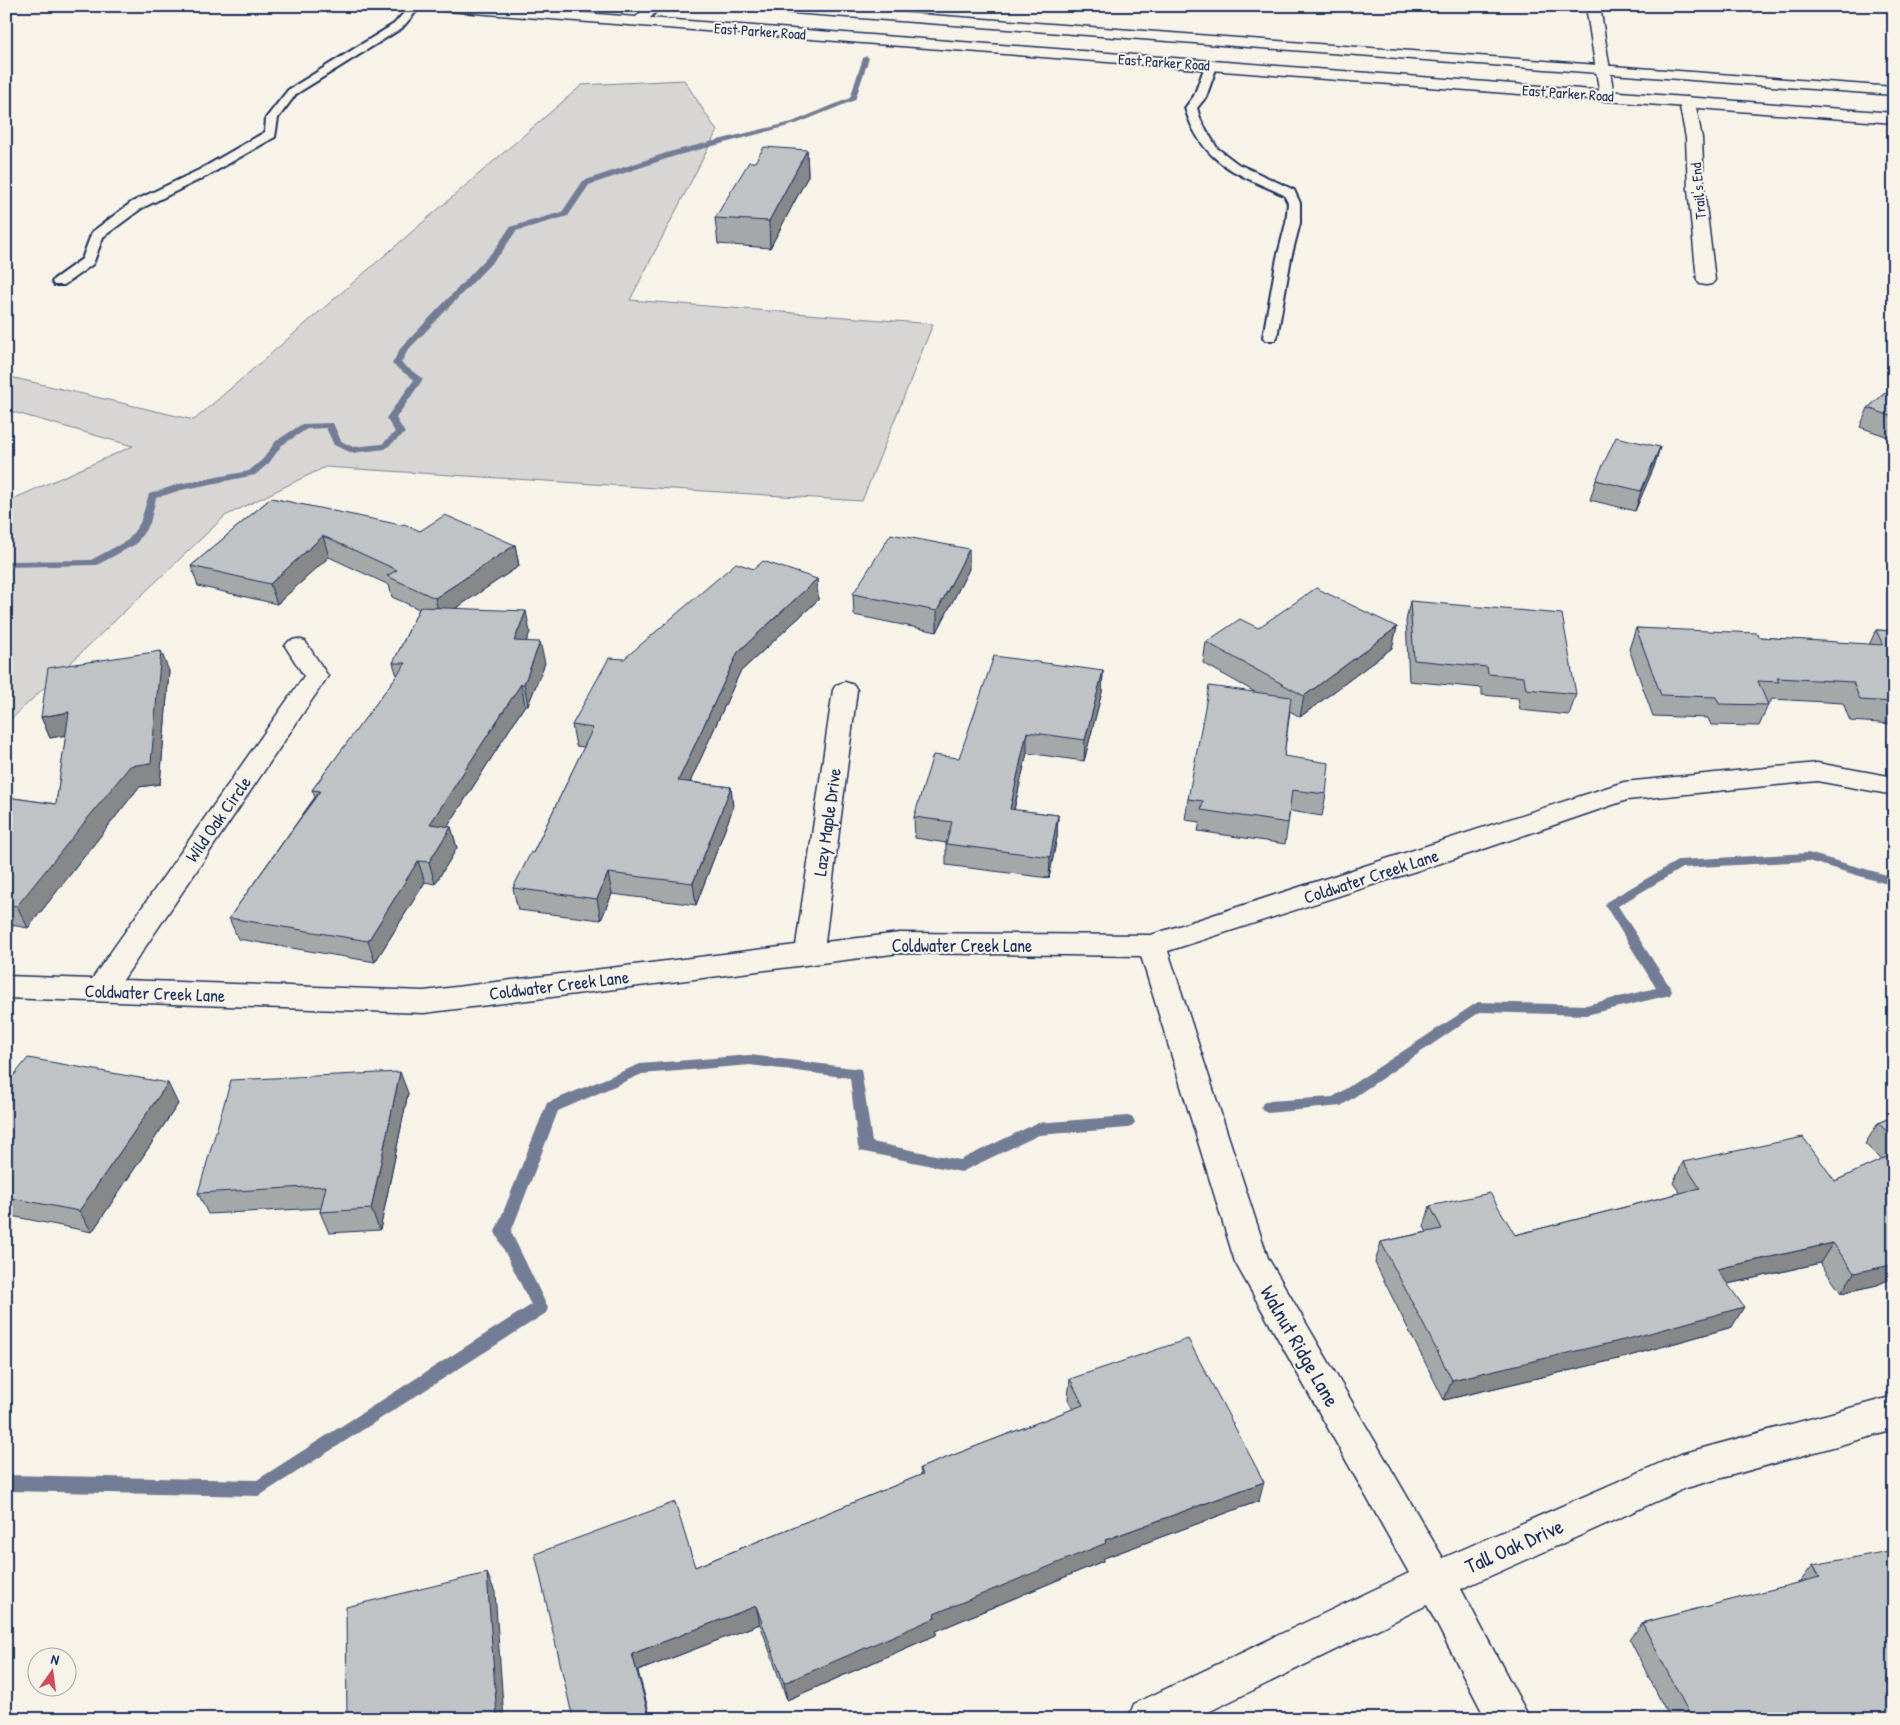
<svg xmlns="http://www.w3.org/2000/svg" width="1900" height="1725" viewBox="0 0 1900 1725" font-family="'Patrick Hand',sans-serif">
	<rect width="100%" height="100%" fill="#f7f3e8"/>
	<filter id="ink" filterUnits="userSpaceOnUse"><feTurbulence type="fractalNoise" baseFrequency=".02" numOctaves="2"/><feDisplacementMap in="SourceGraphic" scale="10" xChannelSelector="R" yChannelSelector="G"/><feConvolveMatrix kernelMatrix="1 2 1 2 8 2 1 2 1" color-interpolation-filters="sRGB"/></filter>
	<g filter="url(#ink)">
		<path fill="#d7d6d4" stroke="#798299" d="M 684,80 L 717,131 L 630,300 L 933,324 L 862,501 L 325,467 L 225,516 L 6,724 L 6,502 L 133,446 L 6,410 L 6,376 L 194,420 L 582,85 Z"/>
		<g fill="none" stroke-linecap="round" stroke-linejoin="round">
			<path fill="#727c95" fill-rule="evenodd" d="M 866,56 L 869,58 L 855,100 L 796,124 L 675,156 L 589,185 L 568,216 L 516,231 L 501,253 L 408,350 L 401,363 L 423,379 L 396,418 L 405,433 L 385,449 L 352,453 L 334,445 L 326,428 L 307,429 L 282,445 L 269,463 L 255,475 L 181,490 L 156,498 L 150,523 L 136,544 L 97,565 L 6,567 L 6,561 L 91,560 L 128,540 L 140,523 L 149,494 L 179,484 L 249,471 L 263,459 L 276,441 L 302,424 L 333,423 L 341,441 L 353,447 L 382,444 L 395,432 L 386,418 L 414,380 L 392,364 L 400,349 L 495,249 L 510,227 L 562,212 L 583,181 L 669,152 L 792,122 L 850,98 L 863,58 Z
				M 1808,853 L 1894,877 L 1894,886 L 1808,861 L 1682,868 L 1618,906 L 1670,987 L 1672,991 L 1670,995 L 1586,1015 L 1480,1012 L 1341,1106 L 1268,1113 L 1263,1111 L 1261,1107 L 1263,1103 L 1268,1101 L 1333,1097 L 1478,1002 L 1586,1005 L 1656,988 L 1605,905 L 1606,902 L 1679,860 Z
				M 750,1055 L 861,1069 L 872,1142 L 960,1160 L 1037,1123 L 1128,1116 L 1133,1118 L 1135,1122 L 1133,1126 L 1128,1128 L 1039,1135 L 961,1172 L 860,1151 L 858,1147 L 850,1078 L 750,1065 L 642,1074 L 558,1111 L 511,1232 L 548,1308 L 546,1313 L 259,1496 L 6,1491 L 6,1475 L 257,1480 L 531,1305 L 495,1232 L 547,1103 L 640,1064 Z"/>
			<defs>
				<path id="service" d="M 410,6 L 421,6 L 402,28 L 296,94 L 278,118 L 275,137 L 207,176 L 142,208 L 103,237 L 93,264 L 64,285 L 54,285 L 52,282 L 54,279 L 82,259 L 92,232 L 132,202 L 199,170 L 265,132 L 266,118 L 288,90 L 394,24 Z
					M 1211,63 L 1217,66 L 1206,97 L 1197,108 L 1201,121 L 1217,148 L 1238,164 L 1294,190 L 1300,203 L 1300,223 L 1291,258 L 1277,337 L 1275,340 L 1265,340 L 1263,337 L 1277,258 L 1286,223 L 1288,203 L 1284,195 C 1236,173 1202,164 1185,108 L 1194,96 L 1205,66 Z"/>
				<path id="minor" d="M 647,6 L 662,6 L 643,25 L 633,25 L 631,22 Z
					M 1586,6 L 1600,6 L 1614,96 L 1612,99 L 1602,99 L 1600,96 Z
					M 1687,97 L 1692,99 L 1695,102 L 1702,138 L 1704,189 L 1715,280 L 1712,284 L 1706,285 L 1700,284 L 1697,280 L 1688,189 L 1686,138 L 1679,102 L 1682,99 Z
					M 297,639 L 305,641 L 328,676 L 123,980 L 424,991 L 796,945 L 833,690 L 836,685 L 845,682 L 854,685 L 857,690 L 825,942 L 900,933 L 1151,935 L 1624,782 L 1817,763 L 1894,777 L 1894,795 L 1817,781 L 1627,800 L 1481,850 L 1168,951 L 1268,1258 L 1443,1558 L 1681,1454 L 1894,1396 L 1894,1430 L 1686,1488 L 1461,1589 L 1530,1719 L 1486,1719 L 1427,1605 L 1194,1719 L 1128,1719 L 1134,1704 L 1409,1573 L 1235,1262 L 1141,956 L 900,953 L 424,1013 L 6,998 L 6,976 L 92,979 L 304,676 L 285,646 L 289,641 Z"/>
				<path id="secondary" d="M 428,6 L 491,6 L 1894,113 L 1894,123 L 435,10 Z
					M 745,6 L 810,6 L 1894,87 L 1894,95 L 752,10 Z"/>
			</defs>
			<use href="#service" stroke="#1b2f5e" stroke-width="4"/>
			<use href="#minor" stroke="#1b2f5e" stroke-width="3"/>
			<use href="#secondary" stroke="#1b2f5e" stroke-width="3"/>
			<use href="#service" fill="#f7f3e8" fill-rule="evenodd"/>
			<use href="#minor" fill="#f7f3e8" fill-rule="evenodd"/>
			<use href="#secondary" fill="#f7f3e8" fill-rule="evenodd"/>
		</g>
		<path fill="#a5a8a9" stroke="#1b2f5e" d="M 807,150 L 808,176 L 770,248 L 718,244 L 715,218 L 755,162 Z
			M 1894,385 L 1894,439 L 1860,427 L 1868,408 Z
			M 1660,447 L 1654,467 L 1635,511 L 1590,500 L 1596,480 Z
			M 271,498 L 420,531 L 515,545 L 519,566 L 456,608 L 530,632 L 526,642 L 545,663 L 528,705 L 525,705 L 448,826 L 451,827 L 457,848 L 435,884 L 425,882 L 375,962 L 238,939 L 229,918 L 315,797 L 312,790 L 397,676 L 393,663 L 419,609 L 392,597 L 389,585 L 329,557 L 277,604 L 198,586 L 191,566 Z
			M 754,569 L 817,579 L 818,600 L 740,672 L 690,782 L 731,787 L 733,808 L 696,905 L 612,894 L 601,920 L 518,910 L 513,888 L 533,853 L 584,747 L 576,746 L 572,725 L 624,659 Z
			M 969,569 L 937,632 L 854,615 L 853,594 Z
			M 1410,601 L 1576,694 L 1569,715 L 1520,710 L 1518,698 L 1482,695 L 1482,688 L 1409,681 L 1406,621 Z
			M 1397,627 L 1392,648 L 1300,717 L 1290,711 L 1284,756 L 1326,794 L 1322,816 L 1290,811 L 1285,844 L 1198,831 L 1200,822 L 1185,820 L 1188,799 L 1255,692 L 1203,663 L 1206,642 L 1258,628 Z
			M 1636,628 L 1869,645 L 1876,630 L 1894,631 L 1894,724 L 1850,721 L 1843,703 L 1772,699 L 1770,703 L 1767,703 L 1768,705 L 1759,726 L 1711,725 L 1708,718 L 1653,716 L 1629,649 Z
			M 169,671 L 160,784 L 139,787 L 28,928 L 6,924 L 6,797 L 56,804 L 66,735 L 50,738 L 41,717 Z
			M 1103,671 L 1102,692 L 1084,761 L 1027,753 L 1014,810 L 1058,815 L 1057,837 L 1049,878 L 946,865 L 946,843 L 915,838 L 914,817 L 959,758 Z
			M 6,1085 L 178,1104 L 92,1232 L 6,1215 Z
			M 408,1093 L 380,1230 L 329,1233 L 320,1212 L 321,1208 L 208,1214 L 198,1193 Z
			M 1894,1116 L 1894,1277 L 1877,1285 L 1841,1293 L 1820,1263 L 1728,1284 L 1732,1327 L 1622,1358 L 1444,1400 L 1375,1263 L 1381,1242 L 1427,1232 L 1424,1227 L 1430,1206 L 1515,1235 L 1680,1193 L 1673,1183 L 1683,1162 L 1835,1181 L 1882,1160 L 1865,1144 L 1878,1123 Z
			M 1070,1379 L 1259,1501 L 1104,1558 L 1103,1561 L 936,1631 L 936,1635 L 787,1700 L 760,1624 L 638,1671 L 573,1719 L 695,1567 L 921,1475 L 920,1468 L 1073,1409 L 1068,1399 Z
			M 1813,1565 L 1894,1719 L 1670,1719 L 1630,1640 L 1642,1623 L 1799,1583 Z"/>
		<path fill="#86888a" stroke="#1b2f5e" d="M 807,150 L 808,176 L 770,248 L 769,221 Z
			M 1660,447 L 1654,467 L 1635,511 L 1641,491 Z
			M 323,536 L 329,557 L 277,604 L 270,584 Z
			M 515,545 L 519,566 L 440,619 L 435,598 Z
			M 969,549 L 969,569 L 937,632 L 937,611 Z
			M 817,579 L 818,600 L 740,672 L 681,802 L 678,781 L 738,652 Z
			M 526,611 L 530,632 L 518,662 L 514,641 Z
			M 1397,627 L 1392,648 L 1300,717 L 1304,696 Z
			M 540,642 L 545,663 L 528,705 L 524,684 Z
			M 161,651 L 169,671 L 160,784 L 139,787 L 28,928 L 17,906 Z
			M 1103,671 L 1102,692 L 1084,761 L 1085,740 Z
			M 521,684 L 525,705 L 436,845 L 430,824 Z
			M 69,712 L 78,733 L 50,738 L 41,717 Z
			M 1027,732 L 1027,753 L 1009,830 L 1010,809 Z
			M 731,787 L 733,808 L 696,905 L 693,883 Z
			M 1058,815 L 1057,837 L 1049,878 L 1050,857 Z
			M 451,827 L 457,848 L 435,884 L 429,862 Z
			M 418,861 L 425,882 L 375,962 L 368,941 Z
			M 608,873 L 612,894 L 601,920 L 597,899 Z
			M 400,1072 L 408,1093 L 380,1230 L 371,1209 Z
			M 168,1083 L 178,1104 L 92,1232 L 79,1211 Z
			M 1833,1243 L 1820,1263 L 1706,1289 L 1717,1269 Z
			M 1894,1263 L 1894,1277 L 1877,1285 L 1841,1293 L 1854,1273 Z
			M 1744,1307 L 1732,1327 L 1622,1358 L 1444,1400 L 1452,1380 Z
			M 1264,1482 L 1259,1501 L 1104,1558 L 1103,1561 L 936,1631 L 936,1635 L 787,1700 L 784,1683 L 934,1614 L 1105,1540 Z
			M 487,1573 L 495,1592 L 504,1719 L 493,1719 Z
			M 756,1606 L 760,1624 L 638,1671 L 651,1719 L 650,1719 L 632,1654 Z"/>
		<path fill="#c0c3c5" stroke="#1b2f5e" d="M 764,147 L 807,150 L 769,221 L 715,218 L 749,162 L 755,162 Z
			M 1894,385 L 1894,417 L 1868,408 Z
			M 1616,437 L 1660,447 L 1641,491 L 1596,480 Z
			M 271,498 L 401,525 L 404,524 L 420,531 L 445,515 L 515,545 L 435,598 L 387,576 L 397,570 L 323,536 L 270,584 L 191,566 Z
			M 891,534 L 969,549 L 937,611 L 853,594 Z
			M 763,561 L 817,579 L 738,652 L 678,781 L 731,787 L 693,883 L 608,873 L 597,899 L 513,888 L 531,852 L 533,853 L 593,728 L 572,725 L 609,658 L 624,659 L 736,563 L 754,569 Z
			M 1316,588 L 1397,627 L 1304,696 L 1206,642 L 1240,619 L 1258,628 Z
			M 1410,601 L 1562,614 L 1576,694 L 1526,689 L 1524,677 L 1488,674 L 1487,667 L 1414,660 Z
			M 420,607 L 526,611 L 514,641 L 540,642 L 524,684 L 521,684 L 430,824 L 451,827 L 429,862 L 418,861 L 368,941 L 229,918 L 320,791 L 312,790 L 406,663 L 393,663 Z
			M 1636,628 L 1757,633 L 1759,637 L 1883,645 L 1876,630 L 1894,631 L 1894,702 L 1860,700 L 1853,682 L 1777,678 L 1779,682 L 1758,681 L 1768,705 L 1719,704 L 1716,697 L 1661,695 Z
			M 161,651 L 151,763 L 130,766 L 17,906 L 6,905 L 6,797 L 56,804 L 69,712 L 41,717 L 48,668 Z
			M 994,656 L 1103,671 L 1085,740 L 1027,732 L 1010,809 L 1058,815 L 1050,857 L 946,844 L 952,822 L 914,817 L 933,755 L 959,758 Z
			M 1209,686 L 1291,697 L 1284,756 L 1329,763 L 1326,794 L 1292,790 L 1288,823 L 1201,810 L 1203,801 L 1188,799 Z
			M 28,1058 L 168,1083 L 79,1211 L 6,1197 L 6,1085 Z
			M 400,1072 L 371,1209 L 320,1212 L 326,1186 L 198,1193 L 231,1080 Z
			M 1894,1116 L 1894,1138 L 1878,1123 Z
			M 1803,1137 L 1835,1181 L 1894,1154 L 1894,1263 L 1891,1265 L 1854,1273 L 1833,1243 L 1717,1269 L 1744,1307 L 1632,1338 L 1452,1380 L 1381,1242 L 1442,1229 L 1430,1206 L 1490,1193 L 1515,1235 L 1700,1188 L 1683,1162 Z
			M 1188,1339 L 1264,1482 L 1105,1540 L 1106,1543 L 934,1614 L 935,1618 L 784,1683 L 756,1606 L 632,1654 L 650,1719 L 573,1719 L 535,1554 L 675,1502 L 695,1567 L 923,1474 L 920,1468 L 1083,1405 L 1070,1379 Z
			M 1894,1550 L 1894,1719 L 1692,1719 L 1642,1623 L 1820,1577 L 1813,1565 Z
			M 487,1573 L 497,1718 L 493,1719 L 347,1719 L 346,1607 Z
			M 290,1716 L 290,1719 L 236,1719 Z"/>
	</g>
	<g text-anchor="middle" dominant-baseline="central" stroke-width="4" stroke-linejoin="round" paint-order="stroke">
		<g font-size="15" fill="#1b2f5e" stroke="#f7f3e8">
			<text transform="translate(760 31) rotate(4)">East Parker Road</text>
			<text transform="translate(1164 62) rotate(4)">East Parker Road</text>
			<text transform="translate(1568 93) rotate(4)">East Parker Road</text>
			<text transform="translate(1698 191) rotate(-95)">Trail's End</text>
		</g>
		<g font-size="18" fill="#1b2f5e" stroke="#f7f3e8">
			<text transform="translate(218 819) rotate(-55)">Wild Oak Circle</text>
			<text transform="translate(827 822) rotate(-82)">Lazy Maple Drive</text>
			<text transform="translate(1371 876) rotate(-18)">Coldwater Creek Lane</text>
			<text x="962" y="945">Coldwater Creek Lane</text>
			<text transform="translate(559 985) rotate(-7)">Coldwater Creek Lane</text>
			<text transform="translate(155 993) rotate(2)">Coldwater Creek Lane</text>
		</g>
		<g font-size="21" fill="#1b2f5e" stroke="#f7f3e8">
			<text transform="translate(1300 1346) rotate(60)">Walnut Ridge Lane</text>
			<text transform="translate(1514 1546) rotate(-24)">Tall Oak Drive</text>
		</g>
	</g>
	<rect width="1900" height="1725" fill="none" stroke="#f7f3e8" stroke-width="25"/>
	<rect x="12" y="12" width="1875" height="1700" fill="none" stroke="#1b2f5e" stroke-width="2" filter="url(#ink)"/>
	<g transform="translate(52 1672) rotate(14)"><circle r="24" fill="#f7f3e8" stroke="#9fa5b1"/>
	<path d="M0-4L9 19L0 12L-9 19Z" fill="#d1495b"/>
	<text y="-8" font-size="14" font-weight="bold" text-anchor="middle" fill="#1b2f5e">N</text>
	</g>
</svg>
